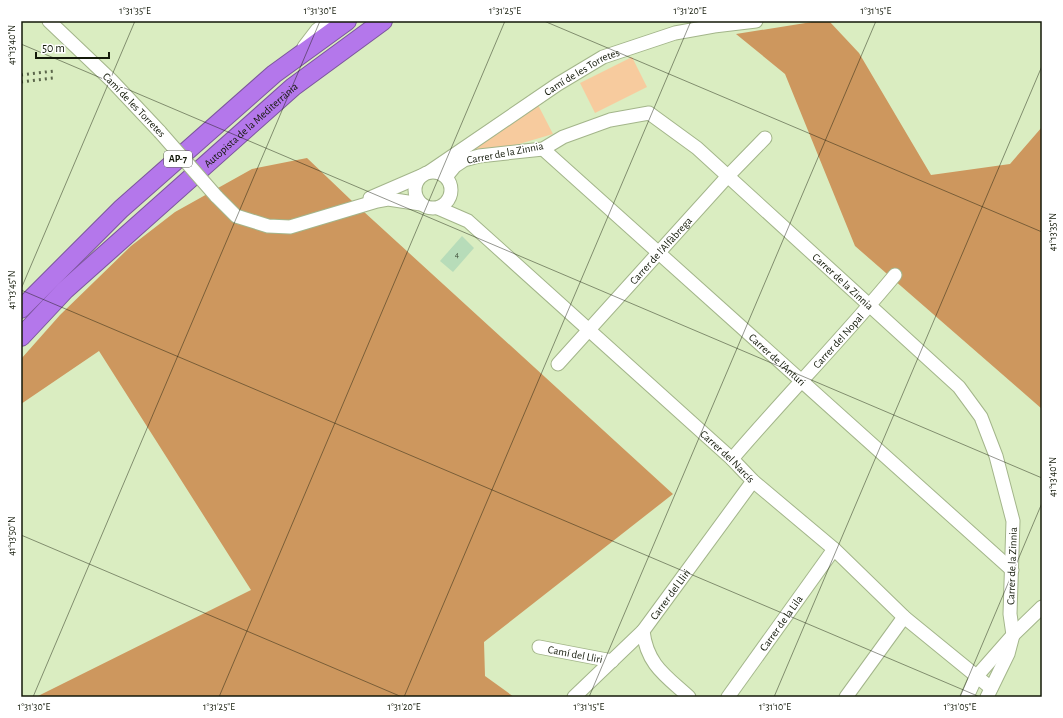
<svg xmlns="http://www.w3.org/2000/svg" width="1063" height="718" viewBox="0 0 1063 718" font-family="'Alegreya Sans',sans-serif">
	<rect width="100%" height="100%" fill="#daedc1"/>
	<path fill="#f7cb9e" d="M 632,57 L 647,87 L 595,113 L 580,83 Z
		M 537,103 L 553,134 L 475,157 L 473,141 Z"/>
	<path fill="#cd975e" d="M 818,21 L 829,21 L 859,53 L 931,175 L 1010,164 L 1042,127 L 1042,409 L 855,246 L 785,74 L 736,34 Z
		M 307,158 L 351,200 L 673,494 L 484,642 L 485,676 L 514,697 L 36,697 L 251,590 L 99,351 L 21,404 L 21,359 L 60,315 L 131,246 L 175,212 L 252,169 Z"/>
	<path fill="#b7dcb9" d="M 462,236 L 474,248 L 453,272 L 440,261 Z"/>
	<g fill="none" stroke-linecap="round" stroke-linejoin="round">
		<defs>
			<g id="minor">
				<path d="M 49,21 L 111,80 L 160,132"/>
				<path d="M 304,47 L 317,30 L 329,21"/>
				<path id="s1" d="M 543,149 L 1012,570"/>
				<circle cx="433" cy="190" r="18"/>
				<path id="s2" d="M 429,172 L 558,84 L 603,57 L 675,33 L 714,26 L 756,21"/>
				<path id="s3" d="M 446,177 L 455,166 L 464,160 L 479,156 L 543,149 L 563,137 L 610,120 L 649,113 L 697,148 L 959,387 L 981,417 L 996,456 L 1013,521 L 1010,614 L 1013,635 L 1008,654 L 987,697"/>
				<path d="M 216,196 L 236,216 L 268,226 L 290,227 L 377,201 L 388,199 L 421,204"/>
				<path d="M 370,198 L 421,176"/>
				<path id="s4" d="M 438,208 L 468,221 L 732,459 L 753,481 L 834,549 L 904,617 L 991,688"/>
				<path id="s5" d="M 558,364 L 727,177 L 765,138"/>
				<path id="s6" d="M 732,459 C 785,397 843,338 895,275"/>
				<path d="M 643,631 C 647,665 666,676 689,697"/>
				<path id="s7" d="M 539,647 L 612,661"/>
				<path id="s8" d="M 574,697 L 643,631 L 753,481"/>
				<path id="s9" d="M 728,697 L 834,549"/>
				<path d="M 846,697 L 904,617"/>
				<path d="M 967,697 L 976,677 L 1013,635 L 1042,607"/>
			</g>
			<g id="highway">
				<path d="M 21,309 L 121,209 L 274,74 L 347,21"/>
				<path id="s10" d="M 21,337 L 65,290 L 293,87 L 383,21"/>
			</g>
		</defs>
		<use href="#minor" stroke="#a3b58a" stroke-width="15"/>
		<use href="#highway" stroke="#7c569c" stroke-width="20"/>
		<use href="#minor" stroke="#fff" stroke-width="13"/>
		<use href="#highway" stroke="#b477eb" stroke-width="18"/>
		<path stroke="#5c674c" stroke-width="3" stroke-dasharray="2 4" stroke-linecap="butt" d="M 21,75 L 54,71
			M 21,82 L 53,78"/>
		<defs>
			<path id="minor-bridge" d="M 160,132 L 216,196"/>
		</defs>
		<use href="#minor-bridge" stroke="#a3b58a" stroke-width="15" stroke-linecap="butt"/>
		<use href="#minor-bridge" stroke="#fff" stroke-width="13"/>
	</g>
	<path fill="none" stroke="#131909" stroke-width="1" stroke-opacity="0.45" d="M 544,21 L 1042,232M 21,44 L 1042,478M 21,289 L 135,21M 21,290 L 980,697M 21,535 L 402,697M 33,697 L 320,21M 219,697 L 505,21M 404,697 L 691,21M 589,697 L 876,21M 774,697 L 1042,66M 960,697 L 1042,503"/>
	<g text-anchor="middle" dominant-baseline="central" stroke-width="3" stroke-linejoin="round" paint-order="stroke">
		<g font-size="9" fill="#3c4a35">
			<text x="457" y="254">4</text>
		</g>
		<rect fill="#fff" stroke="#5a5e53" stroke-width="1" x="164" y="151" width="28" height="16" rx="3"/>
		<g font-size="10" font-weight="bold" fill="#131909">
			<text x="178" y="159">AP-7</text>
		</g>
		<g font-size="11" fill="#131909" stroke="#fff">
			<text stroke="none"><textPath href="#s2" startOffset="183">Camí de les Torretes</textPath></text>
			<text transform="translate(134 105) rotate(46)">Camí de les Torretes</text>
			<text stroke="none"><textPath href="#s10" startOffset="313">Autopista de la Mediterrània</textPath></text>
			<text transform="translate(505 153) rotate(-11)">Carrer de la Zinnia</text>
			<text stroke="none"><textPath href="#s5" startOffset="153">Carrer de l'Alfàbrega</textPath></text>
			<text stroke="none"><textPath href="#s3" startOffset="475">Carrer de la Zinnia</textPath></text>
			<text stroke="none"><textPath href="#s6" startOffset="159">Carrer del Nopal</textPath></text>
			<text stroke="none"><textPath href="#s1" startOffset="315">Carrer de l'Anturi</textPath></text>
			<text stroke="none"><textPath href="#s4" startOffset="383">Carrer del Narcís</textPath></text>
			<text transform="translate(1012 566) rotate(-88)">Carrer de la Zinnia</text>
			<text stroke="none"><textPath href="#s8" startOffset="141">Carrer del Lliri</textPath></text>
			<text stroke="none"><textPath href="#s9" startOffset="91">Carrer de la Lila</textPath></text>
			<text stroke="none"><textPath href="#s7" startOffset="37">Camí del Lliri</textPath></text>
		</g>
	</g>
	<rect width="1063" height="718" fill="none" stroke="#ffffff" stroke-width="44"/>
	<path d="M36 52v6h73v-6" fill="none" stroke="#131909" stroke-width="2"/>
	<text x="42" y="52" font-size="12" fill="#131909" stroke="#ffffff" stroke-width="3" paint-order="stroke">50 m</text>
	<rect x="22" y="22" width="1019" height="674" fill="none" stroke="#131909" stroke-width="1.5"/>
	<g font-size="10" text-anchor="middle" fill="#131909">
		<text x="135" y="14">1°31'35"E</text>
		<text x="320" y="14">1°31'30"E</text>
		<text x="505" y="14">1°31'25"E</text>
		<text x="690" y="14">1°31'20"E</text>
		<text x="876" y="14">1°31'15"E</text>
		<text transform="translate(11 45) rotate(-90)" y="4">41°13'40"N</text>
		<text transform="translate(1052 232) rotate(-90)" y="4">41°13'35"N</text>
		<text transform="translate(11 290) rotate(-90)" y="4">41°13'45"N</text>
		<text transform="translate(1052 477) rotate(-90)" y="4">41°13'40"N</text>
		<text transform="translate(11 536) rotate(-90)" y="4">41°13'50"N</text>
		<text x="34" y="710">1°31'30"E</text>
		<text x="219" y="710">1°31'25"E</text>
		<text x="404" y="710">1°31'20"E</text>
		<text x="589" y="710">1°31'15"E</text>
		<text x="775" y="710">1°31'10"E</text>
		<text x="960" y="710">1°31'05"E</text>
	</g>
</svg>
